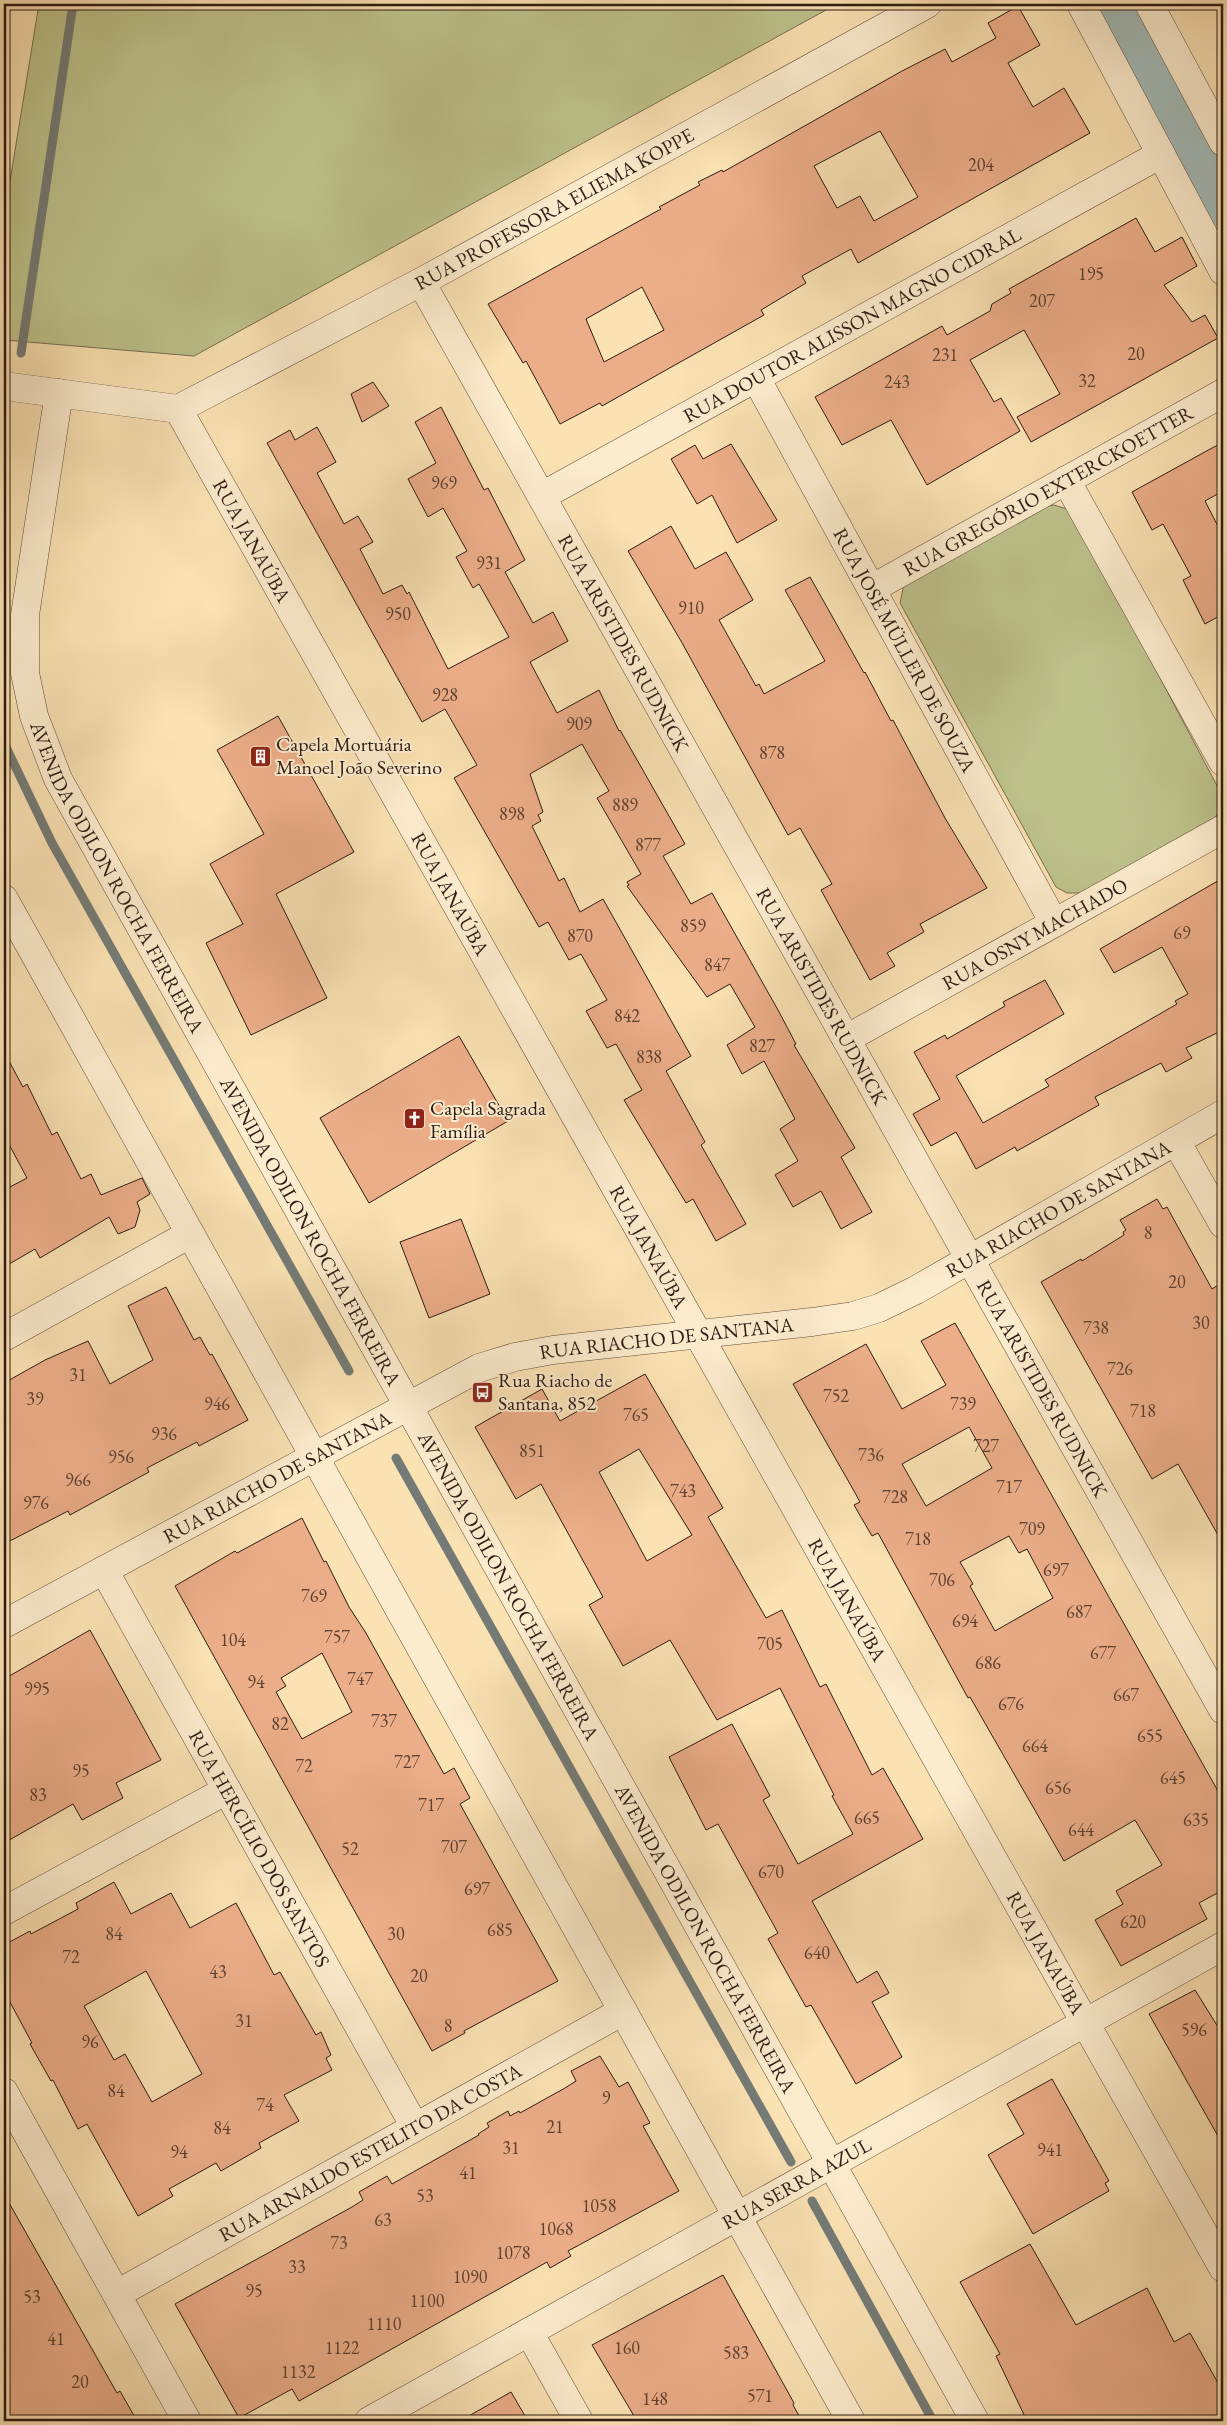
<svg xmlns="http://www.w3.org/2000/svg" width="1227" height="2425" viewBox="0 0 1227 2425" font-family="'EB Garamond',serif">
	<rect width="100%" height="100%" fill="#fbe2b3"/>
	<filter id="stains"><feTurbulence type="fractalNoise" baseFrequency=".004" numOctaves="4"/><feColorMatrix values="0 0 0 0 .2 0 0 0 0 .09 0 0 0 0 .02 0 0 0 .5 -.17"/></filter>
	<radialGradient id="worn" r=".72"><stop offset=".6" stop-color="#630" stop-opacity="0"/><stop offset="1" stop-color="#630" stop-opacity=".3"/></radialGradient>
	<path fill="#bec38c" stroke="#766f50" d="M 39,4 L 837,4 L 194,356 L 4,340 L 4,218 Z
		M 1054,505 L 1067,509 L 1076,519 L 1223,797 L 1222,807 L 1213,821 L 1080,893 L 1067,893 L 1056,887 L 900,603 L 904,584 L 1047,506 Z"/>
	<g fill="none" stroke-linecap="round" stroke-linejoin="round">
		<path stroke="#747b76" stroke-width="9" d="M 21,353 L 73,4
			M 4,743 L 52,843 L 349,1371
			M 396,1458 L 791,2162
			M 812,2201 L 933,2421"/>
		<path stroke="#a3bbb8" stroke-width="55" d="M 1120,4 L 1223,199"/>
	</g>
	<path fill="#ecae89" stroke="#2e1b13" fill-rule="evenodd" d="M 1018,6 L 1040,45 L 1008,63 L 1033,107 L 1064,88 L 1090,133 L 858,263 L 851,249 L 802,276 L 806,283 L 761,310 L 764,315 L 602,406 L 600,403 L 560,424 L 526,361 L 523,363 L 488,304 L 661,209 L 659,207 L 700,185 L 698,182 L 722,170 L 723,172 L 902,71 L 945,49 L 952,62 L 996,38 L 988,23 ZM 880,131 L 918,197 L 874,221 L 860,196 L 837,208 L 814,166 ZM 642,287 L 664,330 L 604,362 L 586,319 Z
		M 1136,218 L 1155,252 L 1182,237 L 1197,266 L 1164,285 L 1192,322 L 1205,315 L 1218,338 L 1031,442 L 1017,417 L 1060,394 L 1024,330 L 970,360 L 994,402 L 1001,398 L 1020,431 L 927,485 L 891,420 L 842,445 L 815,397 L 942,326 L 947,335 L 990,311 L 992,304 L 1011,293 L 1009,289 Z
		M 373,382 L 389,406 L 362,422 L 351,394 Z
		M 441,407 L 484,490 L 488,488 L 525,560 L 505,572 L 533,623 L 553,612 L 568,641 L 530,662 L 557,713 L 599,690 L 619,731 L 620,730 L 685,844 L 663,856 L 691,904 L 712,893 L 778,1010 L 796,1044 L 794,1045 L 855,1148 L 841,1157 L 872,1212 L 841,1229 L 821,1191 L 793,1207 L 775,1175 L 798,1161 L 780,1129 L 795,1119 L 764,1061 L 742,1074 L 727,1045 L 755,1027 L 730,984 L 707,997 L 627,886 L 629,885 L 627,882 L 641,874 L 597,798 L 609,791 L 582,744 L 530,774 L 543,812 L 538,815 L 541,821 L 532,826 L 559,881 L 564,878 L 580,912 L 603,899 L 691,1056 L 666,1071 L 705,1142 L 701,1145 L 746,1224 L 716,1241 L 693,1199 L 686,1203 L 624,1100 L 642,1090 L 616,1044 L 607,1048 L 586,1011 L 607,1000 L 581,954 L 569,960 L 548,922 L 539,927 L 454,778 L 477,765 L 445,709 L 422,722 L 267,443 L 290,430 L 295,440 L 317,427 L 336,462 L 317,473 L 344,524 L 358,516 L 373,542 L 360,549 L 383,594 L 402,585 L 407,594 L 409,592 L 448,669 L 509,637 L 479,584 L 473,588 L 456,557 L 467,551 L 443,508 L 428,517 L 408,479 L 436,463 L 415,422 Z
		M 1223,442 L 1223,491 L 1205,501 L 1223,536 L 1223,614 L 1205,624 L 1183,580 L 1191,576 L 1163,524 L 1152,530 L 1132,492 Z
		M 731,444 L 777,520 L 737,543 L 712,495 L 697,504 L 671,459 L 695,445 L 703,459 Z
		M 671,526 L 695,569 L 726,552 L 753,600 L 719,620 L 756,686 L 759,684 L 764,694 L 825,661 L 785,590 L 810,577 L 864,673 L 865,672 L 891,721 L 893,720 L 945,818 L 987,888 L 920,924 L 924,932 L 887,953 L 895,966 L 870,980 L 821,890 L 832,884 L 800,828 L 788,835 L 681,641 L 628,551 Z
		M 278,716 L 354,852 L 276,894 L 327,998 L 251,1035 L 206,943 L 243,924 L 210,864 L 264,834 L 217,750 Z
		M 1223,878 L 1223,1030 L 1186,1048 L 1192,1058 L 1166,1072 L 1161,1063 L 1095,1097 L 1099,1105 L 1017,1151 L 1015,1147 L 976,1169 L 956,1132 L 931,1146 L 913,1114 L 940,1099 L 914,1052 L 945,1035 L 947,1039 L 1005,1006 L 1003,1002 L 1045,980 L 1064,1014 L 956,1076 L 983,1123 L 1049,1086 L 1045,1080 L 1177,1004 L 1175,1001 L 1188,994 L 1162,947 L 1114,973 L 1100,949 Z
		M 459,1036 L 508,1121 L 369,1203 L 320,1118 Z
		M 4,1052 L 23,1087 L 27,1084 L 52,1135 L 57,1132 L 81,1179 L 91,1174 L 101,1195 L 142,1178 L 150,1194 L 137,1202 L 140,1210 L 135,1227 L 118,1234 L 109,1217 L 40,1258 L 35,1249 L 4,1267 L 4,1190 L 27,1178 L 4,1135 Z
		M 1157,1199 L 1163,1209 L 1167,1207 L 1212,1289 L 1223,1282 L 1223,1544 L 1178,1464 L 1152,1479 L 1041,1282 L 1081,1259 L 1082,1261 L 1124,1235 L 1123,1232 L 1126,1230 L 1120,1220 Z
		M 461,1219 L 490,1294 L 429,1318 L 400,1242 Z
		M 166,1287 L 194,1340 L 200,1337 L 210,1355 L 212,1354 L 248,1420 L 199,1446 L 197,1442 L 147,1468 L 149,1472 L 70,1515 L 68,1511 L 4,1544 L 4,1383 L 45,1360 L 88,1341 L 110,1384 L 153,1360 L 128,1306 Z
		M 955,1323 L 1223,1800 L 1223,1890 L 1199,1903 L 1207,1919 L 1121,1966 L 1095,1920 L 1123,1904 L 1116,1891 L 1162,1865 L 1135,1820 L 1064,1861 L 970,1697 L 968,1698 L 878,1533 L 872,1536 L 854,1505 L 860,1502 L 854,1491 L 793,1384 L 866,1344 L 902,1409 L 946,1385 L 921,1341 ZM 969,1427 L 992,1468 L 926,1506 L 902,1464 ZM 1009,1536 L 1019,1553 L 1027,1549 L 1053,1598 L 995,1631 L 970,1586 L 973,1584 L 960,1562 Z
		M 645,1374 L 723,1508 L 708,1517 L 766,1618 L 782,1610 L 820,1687 L 826,1684 L 872,1775 L 883,1768 L 923,1839 L 812,1901 L 857,1983 L 877,1971 L 889,1993 L 872,2002 L 902,2057 L 856,2084 L 811,2005 L 806,2007 L 768,1939 L 778,1933 L 718,1824 L 706,1830 L 669,1757 L 732,1724 L 770,1796 L 763,1800 L 798,1864 L 853,1834 L 832,1796 L 834,1795 L 780,1688 L 717,1720 L 670,1640 L 623,1666 L 589,1605 L 603,1597 L 541,1484 L 516,1499 L 475,1427 L 542,1389 L 560,1421 ZM 639,1449 L 692,1535 L 647,1561 L 599,1472 Z
		M 302,1518 L 324,1562 L 326,1561 L 349,1607 L 366,1633 L 444,1774 L 454,1768 L 470,1798 L 460,1804 L 558,1981 L 475,2025 L 464,2031 L 465,2033 L 432,2051 L 175,1586 L 235,1551 L 237,1553 ZM 322,1653 L 352,1712 L 302,1739 L 276,1692 L 286,1686 L 281,1678 Z
		M 90,1630 L 161,1760 L 116,1783 L 123,1798 L 82,1820 L 73,1804 L 4,1843 L 4,1679 Z
		M 114,1882 L 131,1914 L 171,1893 L 190,1928 L 236,1903 L 274,1975 L 280,1972 L 316,2035 L 321,2032 L 331,2055 L 326,2058 L 332,2070 L 284,2095 L 299,2121 L 259,2143 L 261,2148 L 221,2171 L 216,2163 L 169,2189 L 173,2196 L 138,2216 L 87,2124 L 78,2129 L 53,2080 L 51,2081 L 30,2044 L 32,2043 L 4,1991 L 4,1945 L 30,1931 L 31,1934 L 78,1909 L 76,1903 ZM 146,1971 L 202,2074 L 152,2102 L 125,2054 L 114,2060 L 84,2006 Z
		M 1195,1990 L 1223,2035 L 1223,2145 L 1149,2014 Z
		M 600,2056 L 619,2087 L 628,2082 L 650,2123 L 643,2126 L 679,2191 L 568,2251 L 571,2256 L 550,2268 L 547,2262 L 299,2401 L 292,2389 L 239,2418 L 175,2304 L 352,2207 L 363,2200 L 359,2192 L 387,2176 L 392,2184 L 479,2135 L 478,2134 L 489,2127 L 487,2123 L 508,2111 L 510,2116 L 519,2111 L 520,2113 L 565,2088 L 576,2081 L 571,2071 Z
		M 1052,2079 L 1109,2181 L 1105,2183 L 1109,2191 L 1033,2234 L 988,2155 L 1024,2134 L 1007,2104 Z
		M 4,2194 L 117,2393 L 120,2391 L 137,2421 L 4,2421 Z
		M 1030,2244 L 1076,2325 L 1147,2288 L 1174,2342 L 1190,2333 L 1223,2392 L 1223,2421 L 1027,2421 L 996,2356 L 1000,2354 L 960,2282 Z
		M 723,2275 L 794,2403 L 793,2405 L 802,2421 L 637,2421 L 592,2345 Z
		M 511,2392 L 528,2421 L 460,2421 Z"/>
	<g fill="none" stroke-linecap="round" stroke-linejoin="round">
		<defs>
			<g id="minor">
				<path d="M 1081,4 L 1223,271"/>
				<path d="M 1149,4 L 1223,142"/>
				<path id="s1" d="M 421,282 L 1223,1710"/>
				<path id="s2" d="M 756,378 L 1054,923"/>
				<path d="M 4,386 L 178,409"/>
				<path id="s3" d="M 59,393 L 25,615 L 25,673 L 34,716 L 58,779 L 975,2421"/>
				<path id="s4" d="M 178,409 L 1223,2268"/>
				<path id="s5" d="M 178,409 L 421,282 L 927,4"/>
				<path d="M 1066,480 L 1223,762"/>
				<path id="s6" d="M 542,496 L 1161,154"/>
				<path id="s7" d="M 873,588 L 1223,393"/>
				<path d="M 4,899 L 851,2421"/>
				<path id="s8" d="M 846,1039 L 1223,829"/>
				<path d="M 1176,1141 L 1223,1224"/>
				<path d="M 4,1337 L 190,1234"/>
				<path id="s9" d="M 104,1570 L 415,2127"/>
				<path id="s10" d="M 4,1624 L 479,1368 L 515,1357 L 553,1350 L 812,1322 L 853,1316 L 879,1308 L 916,1290 L 1223,1114"/>
				<path d="M 4,1911 L 227,1790"/>
				<path d="M 4,2092 L 187,2421"/>
				<path id="s11" d="M 117,2294 L 623,2011"/>
				<path d="M 529,2332 L 579,2421"/>
				<path id="s12" d="M 369,2421 L 1223,1946"/>
			</g>
		</defs>
		<use href="#minor" stroke="#614d3b" stroke-width="29"/>
		<use href="#minor" stroke="#fcecce" stroke-width="28"/>
	</g>
	<defs>
		<symbol id="building-square" viewBox="-11 -11 22 22"><rect x="-9" y="-9" width="18" height="18" rx="4" fill="#8f2418" stroke="#fcecce"/><path d="M-4-6H4V6H1V3H-1V6H-4ZM-2.5-4.3h1.7v1.8h-1.7ZM.8-4.3h1.7v1.8H.8ZM-2.5-1h1.7V.8h-1.7ZM.8-1h1.7V.8H.8Z" fill="#fff"/></symbol>
		<symbol id="church-square" viewBox="-11 -11 22 22"><rect x="-9" y="-9" width="18" height="18" rx="4" fill="#8f2418" stroke="#fcecce"/><path d="M-1.2-6h2.4v3.5h3.3v2.4h-3.3V6h-2.4V-.1h-3.3v-2.4h3.3Z" fill="#fff"/></symbol>
		<symbol id="bus-square" viewBox="-11 -11 22 22"><rect x="-9" y="-9" width="18" height="18" rx="4" fill="#8f2418" stroke="#fcecce"/><path d="M-5-6H5V4H4V6H2V4H-2V6H-4V4H-5ZM-3.5-4V0h7V-4ZM-3.5 1.2v1.5H-2V1.2ZM2 1.2v1.5H3.5V1.2Z" fill="#fff"/></symbol>
	</defs>
	<g fill-rule="evenodd">
		<use href="#building-square" x="248" y="744" width="25" height="25"/>
		<use href="#church-square" x="402" y="1106" width="25" height="25"/>
		<use href="#bus-square" x="470" y="1380" width="25" height="25"/>
	</g>
	<g text-anchor="middle" dominant-baseline="central" stroke-width="4" stroke-linejoin="round" paint-order="stroke">
		<g font-size="18" fill="#5e4030">
			<text x="981" y="164">204</text>
			<text x="1091" y="273">195</text>
			<text x="1042" y="300">207</text>
			<text x="1136" y="353">20</text>
			<text x="945" y="354">231</text>
			<text x="1087" y="380">32</text>
			<text x="897" y="381">243</text>
			<text x="444" y="482">969</text>
			<text x="489" y="562">931</text>
			<text x="691" y="607">910</text>
			<text x="398" y="613">950</text>
			<text x="445" y="694">928</text>
			<text x="579" y="723">909</text>
			<text x="772" y="752">878</text>
			<text x="625" y="804">889</text>
			<text x="512" y="813">898</text>
			<text x="648" y="844">877</text>
			<text x="693" y="925">859</text>
			<text x="1182" y="932">69</text>
			<text x="580" y="935">870</text>
			<text x="717" y="964">847</text>
			<text x="627" y="1015">842</text>
			<text x="762" y="1045">827</text>
			<text x="649" y="1056">838</text>
			<text x="1148" y="1232">8</text>
			<text x="1177" y="1281">20</text>
			<text x="1201" y="1322">30</text>
			<text x="1096" y="1327">738</text>
			<text x="1120" y="1368">726</text>
			<text x="78" y="1374">31</text>
			<text x="836" y="1395">752</text>
			<text x="35" y="1398">39</text>
			<text x="217" y="1403">946</text>
			<text x="963" y="1403">739</text>
			<text x="1143" y="1410">718</text>
			<text x="636" y="1414">765</text>
			<text x="164" y="1433">936</text>
			<text x="986" y="1445">727</text>
			<text x="532" y="1450">851</text>
			<text x="871" y="1454">736</text>
			<text x="121" y="1456">956</text>
			<text x="78" y="1479">966</text>
			<text x="1009" y="1486">717</text>
			<text x="683" y="1490">743</text>
			<text x="895" y="1496">728</text>
			<text x="36" y="1502">976</text>
			<text x="1032" y="1528">709</text>
			<text x="918" y="1538">718</text>
			<text x="1056" y="1569">697</text>
			<text x="942" y="1579">706</text>
			<text x="314" y="1595">769</text>
			<text x="1079" y="1611">687</text>
			<text x="965" y="1620">694</text>
			<text x="337" y="1636">757</text>
			<text x="233" y="1639">104</text>
			<text x="770" y="1643">705</text>
			<text x="1103" y="1652">677</text>
			<text x="988" y="1662">686</text>
			<text x="360" y="1678">747</text>
			<text x="256" y="1681">94</text>
			<text x="37" y="1688">995</text>
			<text x="1126" y="1694">667</text>
			<text x="1011" y="1703">676</text>
			<text x="384" y="1720">737</text>
			<text x="280" y="1723">82</text>
			<text x="1150" y="1735">655</text>
			<text x="1035" y="1745">664</text>
			<text x="407" y="1761">727</text>
			<text x="304" y="1765">72</text>
			<text x="81" y="1770">95</text>
			<text x="1173" y="1777">645</text>
			<text x="1058" y="1787">656</text>
			<text x="38" y="1794">83</text>
			<text x="431" y="1804">717</text>
			<text x="867" y="1817">665</text>
			<text x="1196" y="1819">635</text>
			<text x="1081" y="1829">644</text>
			<text x="454" y="1846">707</text>
			<text x="350" y="1848">52</text>
			<text x="771" y="1871">670</text>
			<text x="477" y="1888">697</text>
			<text x="1133" y="1921">620</text>
			<text x="500" y="1929">685</text>
			<text x="114" y="1933">84</text>
			<text x="396" y="1933">30</text>
			<text x="817" y="1952">640</text>
			<text x="71" y="1956">72</text>
			<text x="218" y="1971">43</text>
			<text x="419" y="1975">20</text>
			<text x="244" y="2020">31</text>
			<text x="448" y="2025">8</text>
			<text x="1194" y="2029">596</text>
			<text x="90" y="2041">96</text>
			<text x="116" y="2090">84</text>
			<text x="606" y="2097">9</text>
			<text x="265" y="2104">74</text>
			<text x="555" y="2126">21</text>
			<text x="222" y="2127">84</text>
			<text x="511" y="2147">31</text>
			<text x="1050" y="2149">941</text>
			<text x="179" y="2151">94</text>
			<text x="468" y="2172">41</text>
			<text x="425" y="2195">53</text>
			<text x="599" y="2205">1058</text>
			<text x="383" y="2219">63</text>
			<text x="556" y="2228">1068</text>
			<text x="339" y="2242">73</text>
			<text x="513" y="2252">1078</text>
			<text x="297" y="2266">33</text>
			<text x="470" y="2276">1090</text>
			<text x="254" y="2290">95</text>
			<text x="32" y="2296">53</text>
			<text x="427" y="2300">1100</text>
			<text x="384" y="2323">1110</text>
			<text x="56" y="2338">41</text>
			<text x="342" y="2347">1122</text>
			<text x="627" y="2347">160</text>
			<text x="736" y="2352">583</text>
			<text x="298" y="2371">1132</text>
			<text x="80" y="2381">20</text>
			<text x="760" y="2395">571</text>
			<text x="655" y="2398">148</text>
		</g>
		<g font-size="20" fill="#2e1b13" stroke="#fcecce">
			<text stroke="none"><textPath href="#s5" startOffset="426">RUA PROFESSORA ELIEMA KOPPE</textPath></text>
			<text stroke="none"><textPath href="#s6" startOffset="354">RUA DOUTOR ALISSON MAGNO CIDRAL</textPath></text>
			<text stroke="none"><textPath href="#s7" startOffset="200">RUA GREGÓRIO EXTERCKOETTER</textPath></text>
			<text stroke="none"><textPath href="#s4" startOffset="151">RUA JANAÚBA</textPath></text>
			<text stroke="none"><textPath href="#s1" startOffset="414">RUA ARISTIDES RUDNICK</textPath></text>
			<text stroke="none"><textPath href="#s2" startOffset="310">RUA JOSÉ MÜLLER DE SOUZA</textPath></text>
			<text stroke="none"><textPath href="#s3" startOffset="508">AVENIDA ODILON ROCHA FERREIRA</textPath></text>
			<text stroke="none"><textPath href="#s4" startOffset="556">RUA JANAÚBA</textPath></text>
			<text stroke="none"><textPath href="#s8" startOffset="216">RUA OSNY MACHADO</textPath></text>
			<text stroke="none"><textPath href="#s1" startOffset="819">RUA ARISTIDES RUDNICK</textPath></text>
			<text stroke="none"><textPath href="#s10" startOffset="1150">RUA RIACHO DE SANTANA</textPath></text>
			<text stroke="none"><textPath href="#s3" startOffset="912">AVENIDA ODILON ROCHA FERREIRA</textPath></text>
			<text stroke="none"><textPath href="#s4" startOffset="961">RUA JANAÚBA</textPath></text>
			<text stroke="none"><textPath href="#s10" startOffset="730">RUA RIACHO DE SANTANA</textPath></text>
			<text stroke="none"><textPath href="#s1" startOffset="1269">RUA ARISTIDES RUDNICK</textPath></text>
			<text stroke="none"><textPath href="#s10" startOffset="310">RUA RIACHO DE SANTANA</textPath></text>
			<text stroke="none"><textPath href="#s3" startOffset="1318">AVENIDA ODILON ROCHA FERREIRA</textPath></text>
			<text stroke="none"><textPath href="#s4" startOffset="1366">RUA JANAÚBA</textPath></text>
			<text stroke="none"><textPath href="#s9" startOffset="319">RUA HERCÍLIO DOS SANTOS</textPath></text>
			<text stroke="none"><textPath href="#s3" startOffset="1722">AVENIDA ODILON ROCHA FERREIRA</textPath></text>
			<text stroke="none"><textPath href="#s4" startOffset="1771">RUA JANAÚBA</textPath></text>
			<text stroke="none"><textPath href="#s11" startOffset="290">RUA ARNALDO ESTELITO DA COSTA</textPath></text>
			<text stroke="none"><textPath href="#s12" startOffset="489">RUA SERRA AZUL</textPath></text>
		</g>
		<g font-size="20" fill="#2e1b13" stroke="#fcecce" text-anchor="start">
			<text x="276" y="744">Capela Mortuária<tspan x="276" dy="23">Manoel João Severino</tspan></text>
			<text x="430" y="1108">Capela Sagrada<tspan x="430" dy="23">Família</tspan></text>
			<text x="498" y="1380">Rua Riacho de<tspan x="498" dy="23">Santana, 852</tspan></text>
		</g>
	</g>
	<rect width="1227" height="2425" fill="none" stroke="#fbe2b3" stroke-width="20"/>
	<rect x="5" y="5" width="1217" height="2415" fill="none" stroke="#2e1b13" stroke-width="2.5"/>
	<rect x="10" y="10" width="1207" height="2405" fill="none" stroke="#2e1b13"/>
	<rect width="100%" height="100%" filter="url(#stains)"/>
	<rect width="100%" height="100%" fill="url(#worn)"/>
</svg>
